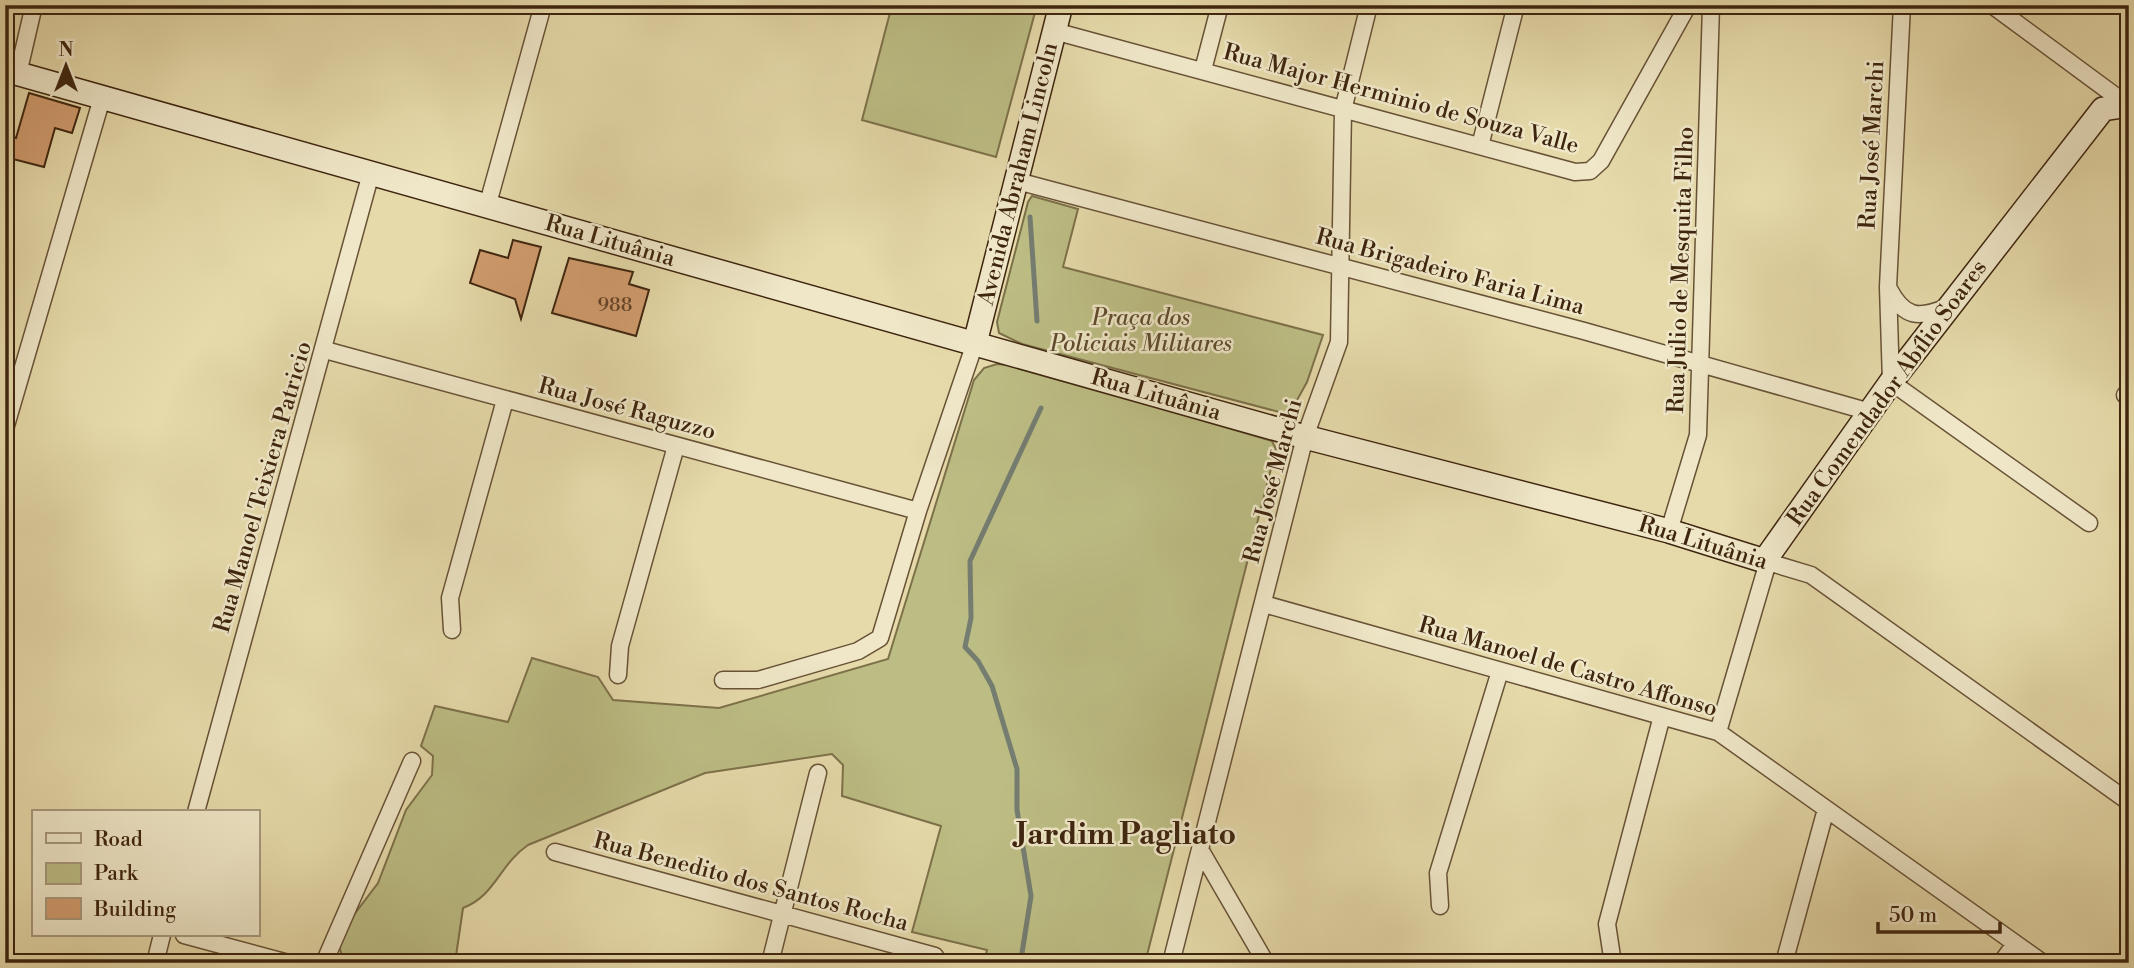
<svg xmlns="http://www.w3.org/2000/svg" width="2134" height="968" viewBox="0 0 2134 968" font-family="'Libre Bodoni',serif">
	<rect width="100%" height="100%" fill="#e6daaa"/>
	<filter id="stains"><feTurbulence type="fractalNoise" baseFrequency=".00286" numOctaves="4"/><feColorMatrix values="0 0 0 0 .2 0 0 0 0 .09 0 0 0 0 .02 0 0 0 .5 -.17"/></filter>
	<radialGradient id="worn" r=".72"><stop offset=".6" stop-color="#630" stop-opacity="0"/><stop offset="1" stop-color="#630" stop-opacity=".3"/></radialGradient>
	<path fill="#bcbd84" stroke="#7d714a" stroke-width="2" d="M 892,5 L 1037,5 L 996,157 L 862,120 Z
		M 1032,196 L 1078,209 L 1063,267 L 1323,335 L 1307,382 L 1291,411 L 1283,413 L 1022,344 L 999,333 L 997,322 L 1028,202 Z
		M 997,364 L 1018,366 L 1272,441 L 1276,449 L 1145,963 L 984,963 L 987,950 L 912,932 L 941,826 L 842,796 L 843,765 L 832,754 L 705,773 L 528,845 C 499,865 496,895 463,908 L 455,963 L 344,962 L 339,946 L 350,920 L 378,883 L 406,810 L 432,775 L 433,756 L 421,746 L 435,706 L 508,722 L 532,658 L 598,677 L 613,700 L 719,708 L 888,659 L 974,380 L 984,368 Z"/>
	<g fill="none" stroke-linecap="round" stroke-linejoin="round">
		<path stroke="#757d71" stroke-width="5" d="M 1030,217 L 1037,321
			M 1029,963 L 1022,953 L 1031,896 L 1017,810 L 1017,769 L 992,686 L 978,661 L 965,647 L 971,618 L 970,561 L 1041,408"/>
	</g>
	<path fill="#d29d6f" stroke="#3e250f" stroke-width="2" d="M 29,93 L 80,108 L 72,133 L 55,128 L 44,167 L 5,157 L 5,135 L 16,138 Z
		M 513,240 L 541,247 L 521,319 L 515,299 L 470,283 L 480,250 L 508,258 Z
		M 569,258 L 633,272 L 629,284 L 649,290 L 636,336 L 552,313 Z"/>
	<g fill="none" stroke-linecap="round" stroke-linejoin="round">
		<defs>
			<path id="street" d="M 1902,5 L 1888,287 L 1891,382 L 2089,523
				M 1992,5 L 2129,106
				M 1054,31 L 1575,172 L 1590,171 L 1601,161 L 1688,5
				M 1203,70 L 1220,5
				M 18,74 L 34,5
				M 1480,146 L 1516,5
				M 1017,181 L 1584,331 L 1870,412
				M 487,207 L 543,5
				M 1889,289 C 1904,318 1919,319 1947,307
				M 325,350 L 918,511
				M 2125,395 L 2129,391
				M 5,429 L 102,98
				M 1669,531 L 1698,435 L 1711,5
				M 1264,604 L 1718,732 L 2043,963
				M 452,630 L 450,598 L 505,400
				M 618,675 L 620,646 L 676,446
				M 723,680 L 758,680 L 858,651 L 880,638 L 918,511 L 975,343
				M 1718,732 L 1768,562 L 1811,575 L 2129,802
				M 196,812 L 371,173
				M 1201,851 L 1266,963
				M 555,852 L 935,956
				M 1440,906 L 1438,873 L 1500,671
				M 184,935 L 288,963
				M 1612,957 L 1607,924 L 1662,716
				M 155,963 L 162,935
				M 324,963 L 412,761
				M 770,963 L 818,773
				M 1171,963 L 1305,437 L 1339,342 L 1343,110 L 1369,5
				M 1784,963 L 1826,809
				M 2001,963 L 2015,944"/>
			<path id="secondary" d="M 5,70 L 1305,437 L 1669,531 L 1768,562 L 1770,553 L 1891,382 L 2103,109 L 2129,105
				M 975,343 L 1061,5"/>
		</defs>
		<use href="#street" stroke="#685236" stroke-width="19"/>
		<use href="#secondary" stroke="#3e250f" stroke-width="26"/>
		<use href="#street" stroke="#efe7c8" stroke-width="16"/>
		<use href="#secondary" stroke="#efe7c8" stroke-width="23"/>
	</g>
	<g text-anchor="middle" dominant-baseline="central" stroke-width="5" stroke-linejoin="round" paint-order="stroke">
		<g font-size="19" fill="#634327">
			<text x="615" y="305">988</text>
		</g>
		<g font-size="23" fill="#3e250f" stroke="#efe7c8">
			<text transform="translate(1401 99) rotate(15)">Rua Major Herminio de Souza Valle</text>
			<text transform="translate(1872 145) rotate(-87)">Rua José Marchi</text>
			<text transform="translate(1018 174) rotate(-76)">Avenida Abraham Lincoln</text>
			<text transform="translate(610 241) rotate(16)">Rua Lituânia</text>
			<text transform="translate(1681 270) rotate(-88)">Rua Julio de Mesquita Filho</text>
			<text transform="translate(1450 272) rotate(15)">Rua Brigadeiro Faria Lima</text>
			<text transform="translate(1887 393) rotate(-54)">Rua Comendador Abílio Soares</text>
			<text transform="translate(1156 395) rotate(16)">Rua Lituânia</text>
			<text transform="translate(627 409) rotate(15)">Rua José Raguzzo</text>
			<text transform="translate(1273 481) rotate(-75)">Rua José Marchi</text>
			<text transform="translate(263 487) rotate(-74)">Rua Manoel Teixiera Patricio</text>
			<text transform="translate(1703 543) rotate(17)">Rua Lituânia</text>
			<text transform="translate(1568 667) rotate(16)">Rua Manoel de Castro Affonso</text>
			<text transform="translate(751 882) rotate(15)">Rua Benedito dos Santos Rocha</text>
		</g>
		<g font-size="23" font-style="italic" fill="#5e4b2c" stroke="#efe7c8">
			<text x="1141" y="318">Praça dos<tspan x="1141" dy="26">Policiais Militares</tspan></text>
		</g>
		<g font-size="30" font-weight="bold" fill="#3e250f" stroke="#efe7c8">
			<text x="1126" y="835">Jardim Pagliato</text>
		</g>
	</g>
	<rect width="2134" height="968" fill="none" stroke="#e6daaa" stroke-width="28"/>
	<rect x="7" y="7" width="2120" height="954" fill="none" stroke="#3e250f" stroke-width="3.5"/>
	<rect x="14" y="14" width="2106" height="940" fill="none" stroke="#3e250f" stroke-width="2"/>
	<rect x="32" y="810" width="228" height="126" fill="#efe7c8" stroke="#a8997e" stroke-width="2"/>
	<rect x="46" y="833" width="35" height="10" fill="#efe7c8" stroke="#a8997e" stroke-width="2"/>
	<text x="94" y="846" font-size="21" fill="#3e250f">Road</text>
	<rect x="46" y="863" width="35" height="21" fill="#bcbd84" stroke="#a8997e" stroke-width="2"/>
	<text x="94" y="880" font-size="21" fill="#3e250f">Park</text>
	<rect x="46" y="898" width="35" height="21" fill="#d29d6f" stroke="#a8997e" stroke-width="2"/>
	<text x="94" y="916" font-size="21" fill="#3e250f">Building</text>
	<g transform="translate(66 66)" stroke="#efe7c8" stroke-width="5" paint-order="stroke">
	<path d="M0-5L12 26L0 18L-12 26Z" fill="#3e250f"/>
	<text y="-10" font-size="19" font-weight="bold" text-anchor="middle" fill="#3e250f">N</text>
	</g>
	<path d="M1878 922v10h122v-10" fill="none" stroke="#3e250f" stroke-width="3.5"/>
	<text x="1889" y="922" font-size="21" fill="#3e250f" stroke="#efe7c8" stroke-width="5" paint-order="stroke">50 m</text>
	<rect width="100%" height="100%" filter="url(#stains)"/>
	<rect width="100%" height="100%" fill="url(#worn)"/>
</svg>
